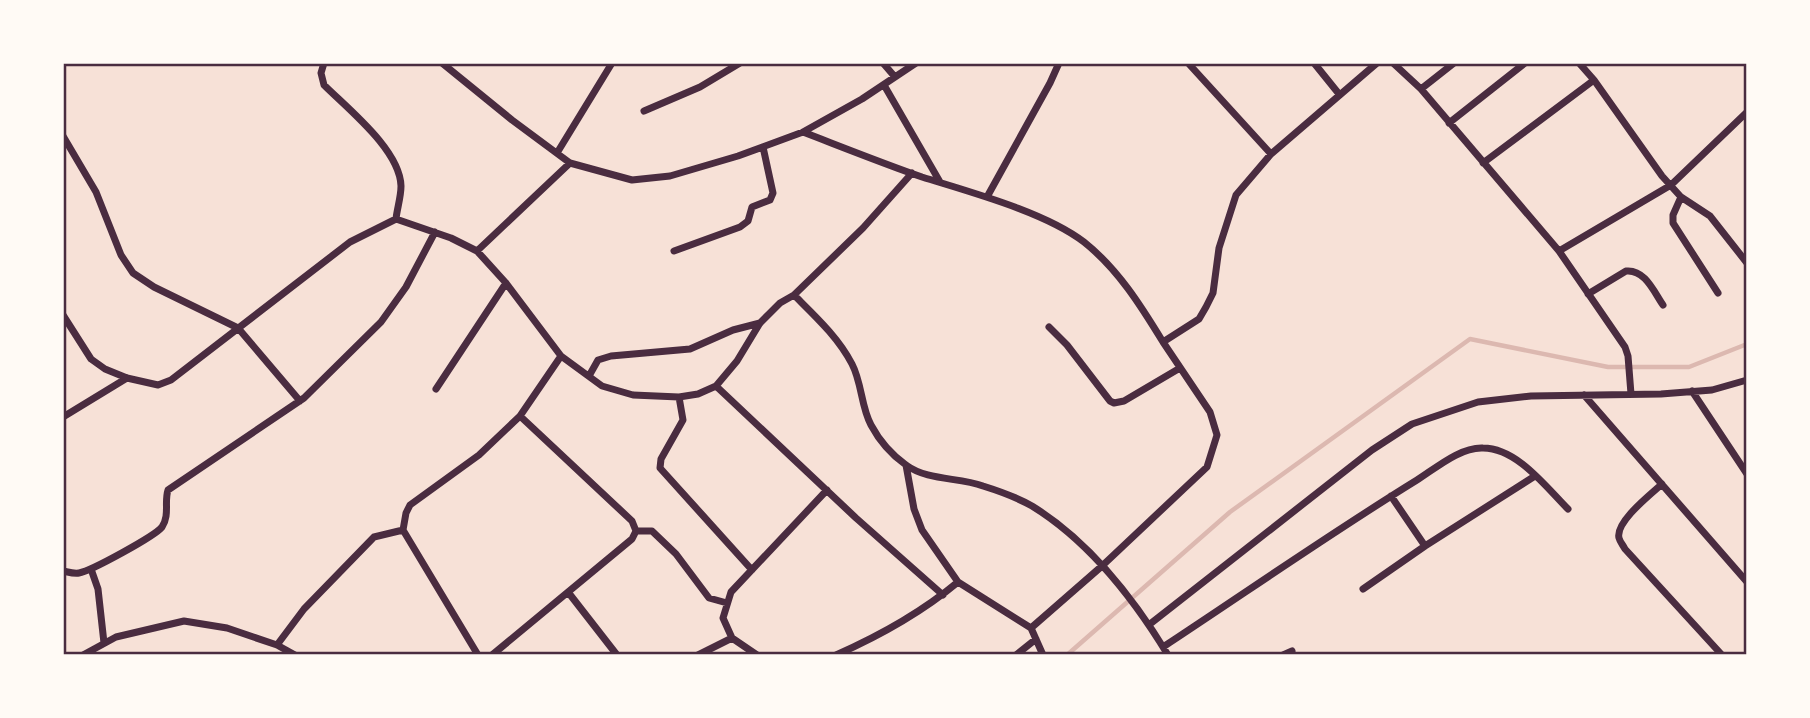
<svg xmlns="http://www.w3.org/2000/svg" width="1810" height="718" viewBox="0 0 1810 718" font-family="'Fira Sans',sans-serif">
	<rect width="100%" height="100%" fill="#f7e1d7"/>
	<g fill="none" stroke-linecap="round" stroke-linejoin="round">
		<path stroke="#dcb8b0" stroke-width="4.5" d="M 1067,655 L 1230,512 L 1470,339 L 1608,367 L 1689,367 L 1747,344"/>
		<path stroke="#4a2c40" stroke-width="7" d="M 324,63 L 321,73 L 324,85 C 348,109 400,150 401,186 C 401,197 397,209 396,219
			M 442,63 L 512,120 L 570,163 L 632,180 L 670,176 L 738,156 L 803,132 L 862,99 L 916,63
			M 883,63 L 895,77
			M 1188,63 L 1271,154 L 1377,63
			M 1314,63 L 1339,94
			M 1393,63 L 1421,89 L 1454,63
			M 1579,63 L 1594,80 L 1662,176 L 1681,197 L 1710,216 L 1747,263
			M 884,85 L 940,182
			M 1421,89 L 1559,251 L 1625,347 L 1628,356 L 1631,394
			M 644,111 L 700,87 L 740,63
			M 1449,123 L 1525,63
			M 803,132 C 842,147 882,163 922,177 C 970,192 1045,212 1084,242 C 1118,269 1141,306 1163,342
			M 63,136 L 96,192 L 121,255 L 133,273 L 154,287 L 238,328 L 300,401
			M 557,153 L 612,63
			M 1483,163 L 1594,80
			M 987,197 L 1050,83 L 1059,63
			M 1681,197 L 1673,215 L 1673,223 L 1718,293
			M 477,251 L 570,163
			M 674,251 L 740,227 L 748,221 L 752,207 L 770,200 L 773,193 L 763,147
			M 1559,251 L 1671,185 L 1747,112
			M 1588,294 L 1626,271 C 1645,269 1654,292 1663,305
			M 794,295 L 863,228 L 912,173
			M 63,315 L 91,359 L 105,369 L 127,378 L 158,385 L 171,380 L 350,242 L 396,219 L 451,238 L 477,251 L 506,283 L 561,356 L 602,386 L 633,395 L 679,397 L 698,394 L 716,386 L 737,361 L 760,323 L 780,303 L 794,295 C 815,316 838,337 852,364 C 862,383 861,407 871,425 C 879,440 892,455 906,465 C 928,481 958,477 983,486 C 999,491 1018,498 1032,506 C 1089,541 1134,599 1168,655
			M 1049,327 L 1067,345 L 1110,401 L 1114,403 L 1124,401 L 1180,368
			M 589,376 L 598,360 L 611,356 L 690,349 L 733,330 L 760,323
			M 716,386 L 856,518 L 943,595
			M 436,389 L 506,283
			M 1692,391 L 1747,474
			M 1584,395 L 1747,582
			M 679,397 L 683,420 L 661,459 L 660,468 L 752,570
			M 63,417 L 127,378
			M 1662,484 C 1651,494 1615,522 1619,538 C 1620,542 1623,545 1625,549 L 1722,655
			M 1391,496 L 1425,546
			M 636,531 L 652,531 L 676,554 L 709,598 L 727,603
			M 91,569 L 98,589 L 104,643
			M 63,571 C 68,572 74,574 79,573 C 91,571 155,536 162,527 C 170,515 164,502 168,490 L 304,398 L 381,322 L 406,287 L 435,232
			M 958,582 L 1031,628 L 1043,655
			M 1363,589 L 1425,546 L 1535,476
			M 568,592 L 617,655
			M 1150,624 L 1372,450 L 1412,424 L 1478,402 L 1531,396 L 1661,394 L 1712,390 L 1747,380
			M 1031,628 L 1102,566 L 1207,467 L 1217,435 L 1210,412 L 1163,342 L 1199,319 L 1206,307 L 1213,293 L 1219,248 L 1236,195 L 1271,154
			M 732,638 L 723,618 L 731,592 L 827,490
			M 277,645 L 304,609 L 374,537 L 403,530
			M 1163,647 C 1248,591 1331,533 1417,480 C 1436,468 1460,447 1483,448 C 1517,448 1546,487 1568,509
			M 83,655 L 116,637 L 184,621 L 227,628 L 277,645 L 295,655
			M 478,655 L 403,530 L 406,513 L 410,505 L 479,455 L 520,416 L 561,356
			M 492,655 L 632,539 L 636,531 L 632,521 L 520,416
			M 698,655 L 732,638 L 757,655
			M 836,655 C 879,636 922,612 958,582 L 922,530 L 914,509 L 906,465
			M 1016,655 L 1036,639
			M 1283,655 L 1292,651"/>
	</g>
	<rect width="1810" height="718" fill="none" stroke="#fffaf5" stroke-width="130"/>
	<rect x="65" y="65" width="1680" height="588" fill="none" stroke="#4a2c40" stroke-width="2.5"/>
</svg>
